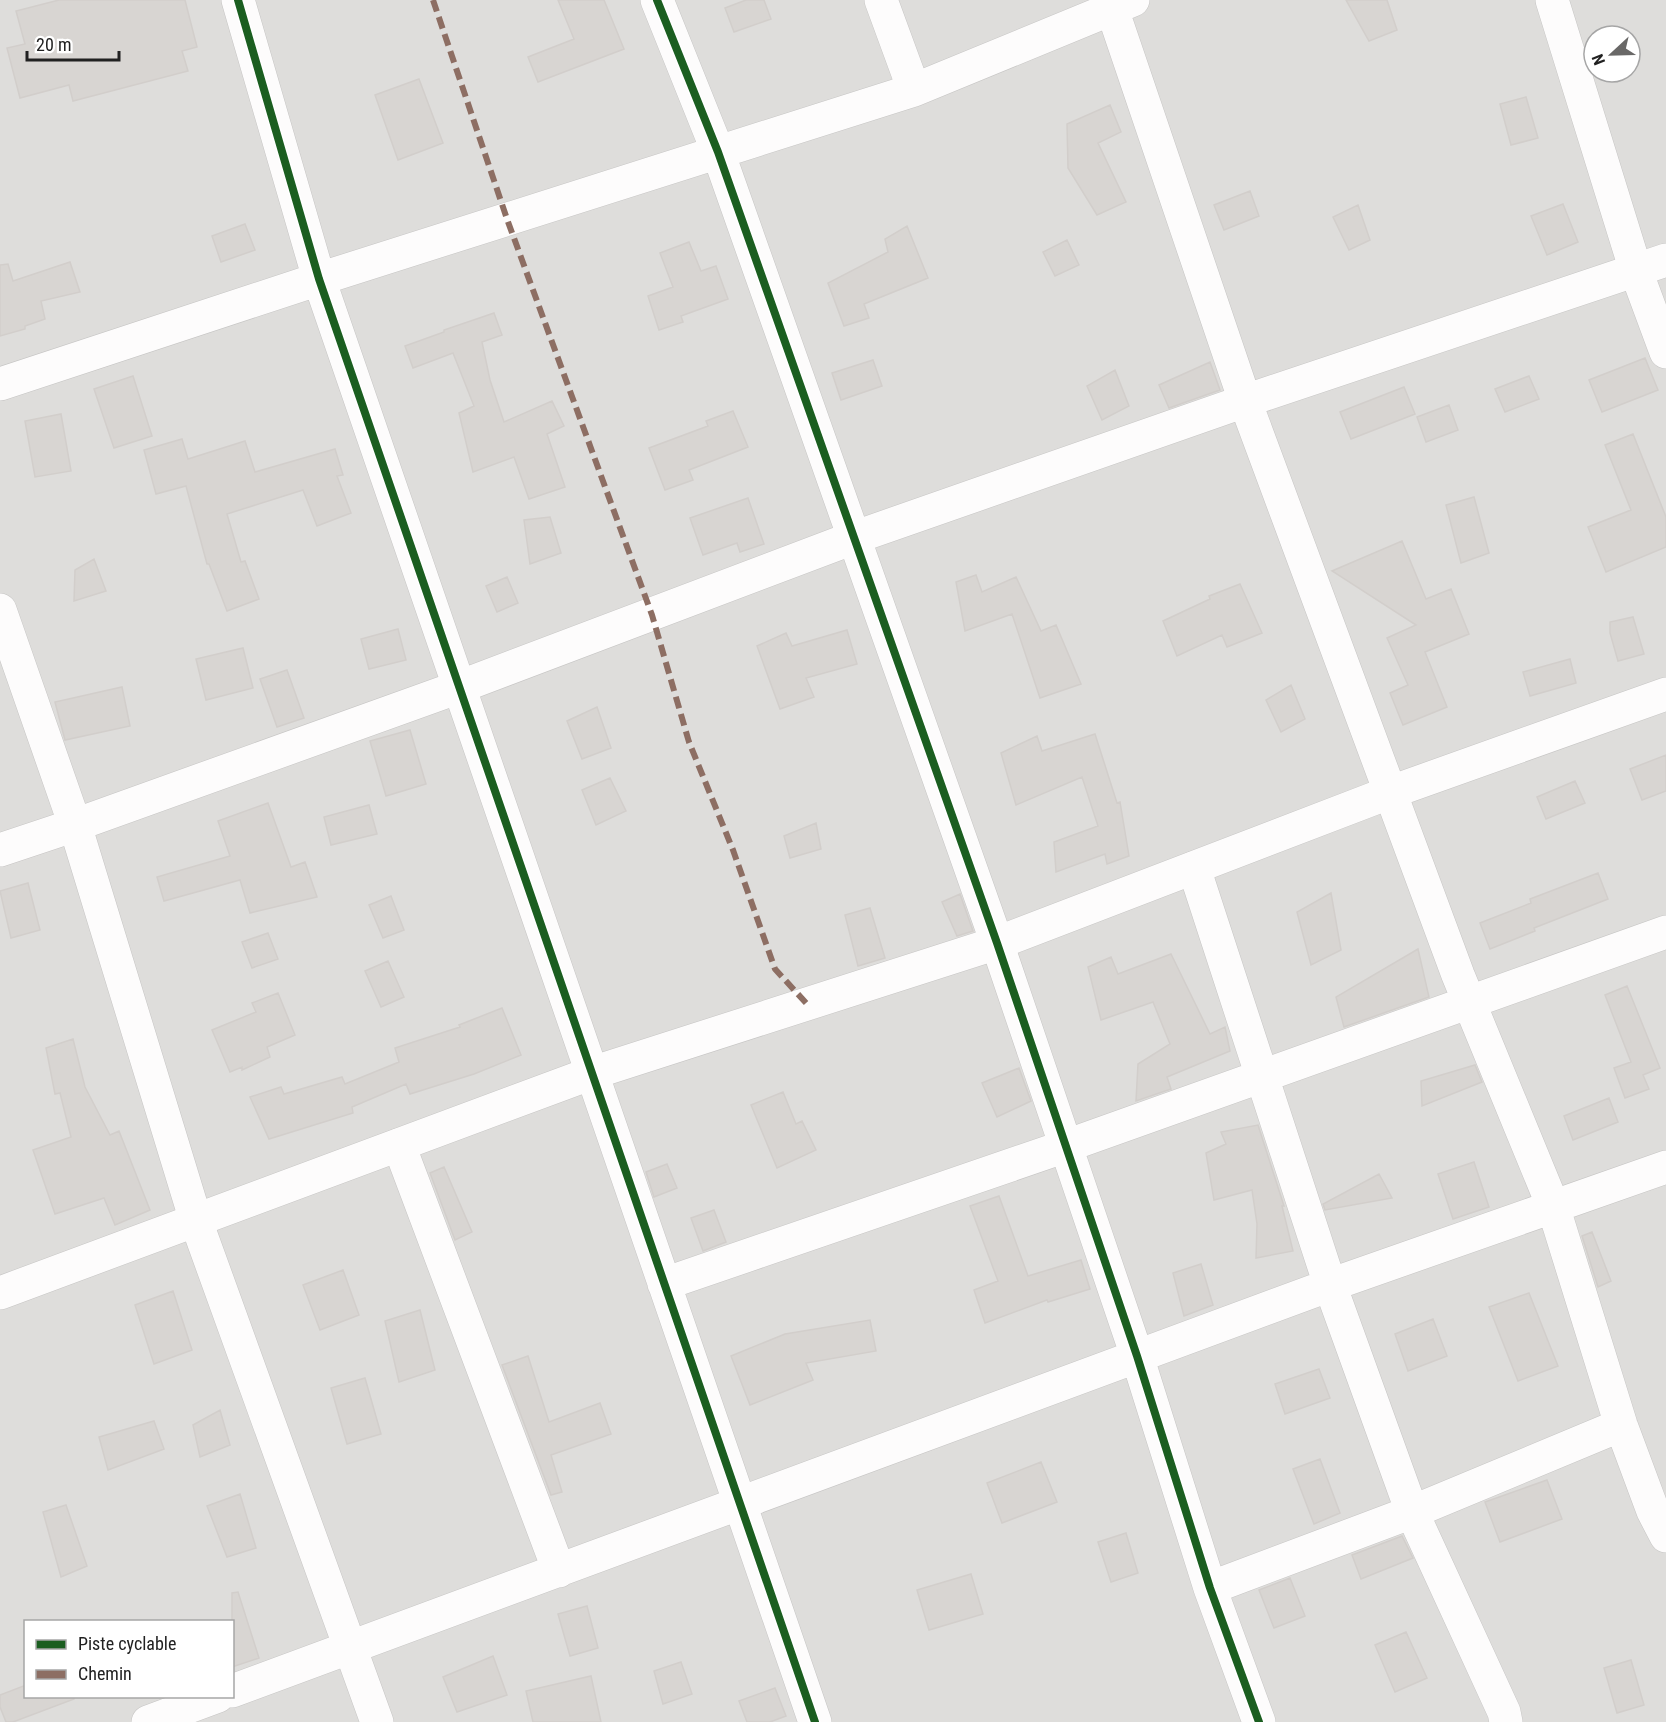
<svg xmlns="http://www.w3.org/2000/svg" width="1666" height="1722" viewBox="0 0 1666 1722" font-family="'Roboto Condensed',sans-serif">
	<rect width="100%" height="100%" fill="#efedea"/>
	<path fill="#dedddb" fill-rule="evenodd" d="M 0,0 L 1666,0 L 1666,1722 L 0,1722 ZM 1594,36 L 1630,36 L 1630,72 L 1594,72 ZM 26,1622 L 232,1622 L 232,1696 L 26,1696 Z"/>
	<path fill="#d8d5d2" stroke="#d2cecb" stroke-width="1.5" d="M 59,0 L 185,0 L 197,47 L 182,51 L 188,71 L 73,101 L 69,85 L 20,98 L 7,48 L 25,44 L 16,11 Z
		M 558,0 L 604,0 L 624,49 L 538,82 L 528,57 L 574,39 Z
		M 746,0 L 764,0 L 771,19 L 734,32 L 725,8 Z
		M 1346,0 L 1387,0 L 1397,30 L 1369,41 Z
		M 419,79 L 443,143 L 398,160 L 375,95 Z
		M 1526,97 L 1538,138 L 1511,145 L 1500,104 Z
		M 1110,105 L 1121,132 L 1098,143 L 1126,202 L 1097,215 L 1068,168 L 1067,124 Z
		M 1250,191 L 1259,216 L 1224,230 L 1214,205 Z
		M 1563,204 L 1578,242 L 1547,255 L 1531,216 Z
		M 1358,205 L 1370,240 L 1349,250 L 1333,217 Z
		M 245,224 L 255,250 L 221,262 L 212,236 Z
		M 907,226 L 928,278 L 864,304 L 869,318 L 844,326 L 828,283 L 888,252 L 885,239 Z
		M 1067,240 L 1079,265 L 1055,276 L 1043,252 Z
		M 689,242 L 701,271 L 716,266 L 728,299 L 681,316 L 683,322 L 659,330 L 648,296 L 673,287 L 660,253 Z
		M 70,262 L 80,292 L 41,301 L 45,319 L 25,326 L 25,329 L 0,336 L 0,265 L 8,264 L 13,281 Z
		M 494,313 L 502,335 L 482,342 L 490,380 L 504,422 L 552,401 L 564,426 L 547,434 L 565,487 L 529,499 L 514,457 L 473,472 L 459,413 L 474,406 L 453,353 L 413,368 L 405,346 L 444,332 L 444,330 Z
		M 1645,358 L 1658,390 L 1602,412 L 1589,380 Z
		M 873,360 L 882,386 L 841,400 L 832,373 Z
		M 1210,362 L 1220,390 L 1169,408 L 1159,385 Z
		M 1115,370 L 1129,406 L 1102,420 L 1087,386 Z
		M 133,376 L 152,436 L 114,448 L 94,389 Z
		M 1529,376 L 1539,399 L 1505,412 L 1495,389 Z
		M 1404,387 L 1415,414 L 1351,439 L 1340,412 Z
		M 1449,405 L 1458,430 L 1426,442 L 1417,417 Z
		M 733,411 L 748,447 L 689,470 L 693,480 L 665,490 L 649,448 L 708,426 L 706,421 Z
		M 61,414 L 71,471 L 35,477 L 25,421 Z
		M 1633,434 L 1666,517 L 1666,547 L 1606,572 L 1588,527 L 1631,510 L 1605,445 Z
		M 182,439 L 188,459 L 245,441 L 255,472 L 335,449 L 343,475 L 337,476 L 351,513 L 317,526 L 303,490 L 227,514 L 241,562 L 245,561 L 259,599 L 227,611 L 209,564 L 207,564 L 186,486 L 156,494 L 144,450 Z
		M 1474,497 L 1489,553 L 1461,563 L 1446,505 Z
		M 748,498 L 764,544 L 740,552 L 737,543 L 703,555 L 690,518 Z
		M 550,517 L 561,553 L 530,564 L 524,520 Z
		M 1402,541 L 1426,599 L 1451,589 L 1469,634 L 1425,652 L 1447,707 L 1403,725 L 1390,693 L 1408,685 L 1387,638 L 1416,625 L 1332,571 Z
		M 94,559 L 106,591 L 74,601 L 75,570 Z
		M 976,575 L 982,592 L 1016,577 L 1041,631 L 1056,625 L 1081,684 L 1040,698 L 1012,614 L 965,631 L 956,582 Z
		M 507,577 L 518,603 L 497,612 L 486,586 Z
		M 1240,584 L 1262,633 L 1227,647 L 1222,635 L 1177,656 L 1163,621 L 1210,599 L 1209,596 Z
		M 1633,617 L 1644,654 L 1618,661 L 1610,633 L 1610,622 Z
		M 398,629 L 406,660 L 369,669 L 361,639 Z
		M 847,630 L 857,664 L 806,678 L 814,697 L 780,709 L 757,646 L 786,633 L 792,646 Z
		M 243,648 L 253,688 L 206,700 L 196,659 Z
		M 1570,659 L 1576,683 L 1530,696 L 1523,672 Z
		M 287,670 L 304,718 L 277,727 L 260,679 Z
		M 1291,685 L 1305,719 L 1281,732 L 1266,700 Z
		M 122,687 L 130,726 L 65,740 L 55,702 Z
		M 597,707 L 611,748 L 582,759 L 567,721 Z
		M 410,730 L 426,784 L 386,796 L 370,741 Z
		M 1095,734 L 1117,803 L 1120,802 L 1129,856 L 1107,864 L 1105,854 L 1056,872 L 1054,842 L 1098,826 L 1082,777 L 1016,805 L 1001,753 L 1037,736 L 1042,751 Z
		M 1666,755 L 1666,791 L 1642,800 L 1630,769 Z
		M 610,778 L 626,811 L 596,825 L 582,790 Z
		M 1575,781 L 1585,803 L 1546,819 L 1537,797 Z
		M 268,803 L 291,867 L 305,862 L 317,897 L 250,913 L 240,880 L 164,901 L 157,877 L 230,856 L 218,821 Z
		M 369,805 L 377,834 L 331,845 L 324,817 Z
		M 816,823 L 821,849 L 790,858 L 784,836 Z
		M 1598,873 L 1608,899 L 1534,928 L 1535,931 L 1490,949 L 1480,923 L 1531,903 L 1530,899 Z
		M 28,883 L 40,930 L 11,938 L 0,891 Z
		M 1331,893 L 1341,950 L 1311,965 L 1297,912 Z
		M 960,894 L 973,931 L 957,936 L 942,902 Z
		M 391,896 L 404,930 L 383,938 L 369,905 Z
		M 870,908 L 885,958 L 858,966 L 845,915 Z
		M 268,933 L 278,959 L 252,968 L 242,942 Z
		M 1418,949 L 1429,997 L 1344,1027 L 1336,997 Z
		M 1171,954 L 1210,1034 L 1225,1027 L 1230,1051 L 1167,1077 L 1171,1089 L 1136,1101 L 1138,1064 L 1170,1044 L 1153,1002 L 1101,1020 L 1088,967 L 1111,957 L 1118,974 Z
		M 388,961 L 404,997 L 381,1007 L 365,971 Z
		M 1627,986 L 1660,1068 L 1643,1075 L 1649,1089 L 1625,1098 L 1614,1068 L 1631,1062 L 1605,995 Z
		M 278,993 L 295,1035 L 267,1047 L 270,1057 L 242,1070 L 242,1067 L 230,1072 L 212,1030 L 256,1012 L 252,1003 Z
		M 502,1008 L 521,1055 L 474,1074 L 410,1094 L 406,1084 L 352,1107 L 353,1113 L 269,1139 L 250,1097 L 281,1087 L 284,1094 L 342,1077 L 345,1084 L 399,1062 L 395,1048 L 460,1027 L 459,1025 Z
		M 73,1039 L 85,1087 L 110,1135 L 119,1131 L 150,1210 L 115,1225 L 104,1198 L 55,1214 L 33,1150 L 71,1137 L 60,1093 L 55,1094 L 46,1048 Z
		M 1475,1065 L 1482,1082 L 1422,1106 L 1421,1081 Z
		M 1019,1068 L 1031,1101 L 997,1117 L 982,1083 Z
		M 783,1092 L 796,1124 L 802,1121 L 816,1150 L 777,1168 L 751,1105 Z
		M 1609,1098 L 1618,1122 L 1573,1140 L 1564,1116 Z
		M 1258,1125 L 1284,1206 L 1282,1206 L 1293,1251 L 1256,1258 L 1257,1224 L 1252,1190 L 1214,1200 L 1206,1153 L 1226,1144 L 1221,1132 Z
		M 1474,1162 L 1489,1207 L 1453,1219 L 1438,1174 Z
		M 667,1164 L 677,1188 L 654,1197 L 646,1172 Z
		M 444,1167 L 472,1232 L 455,1240 L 430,1173 Z
		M 1379,1174 L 1392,1198 L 1325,1210 L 1323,1204 Z
		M 999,1196 L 1028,1276 L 1081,1260 L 1090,1289 L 1048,1302 L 1047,1300 L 985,1323 L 974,1290 L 998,1281 L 970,1206 Z
		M 714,1210 L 726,1242 L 703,1251 L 691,1218 Z
		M 1592,1232 L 1611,1281 L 1598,1287 L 1582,1236 Z
		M 1201,1264 L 1213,1305 L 1184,1316 L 1173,1273 Z
		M 343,1270 L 359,1315 L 320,1330 L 303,1285 Z
		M 173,1291 L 192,1350 L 154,1364 L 135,1305 Z
		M 1529,1293 L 1558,1366 L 1518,1381 L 1489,1307 Z
		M 420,1310 L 435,1370 L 399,1382 L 385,1321 Z
		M 1433,1319 L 1447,1356 L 1408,1371 L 1395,1334 Z
		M 870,1320 L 876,1351 L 806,1363 L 813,1380 L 750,1405 L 731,1356 L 785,1334 Z
		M 528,1356 L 549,1422 L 600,1403 L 611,1434 L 551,1455 L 562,1492 L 551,1495 L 502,1365 Z
		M 1319,1369 L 1330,1398 L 1285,1414 L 1275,1384 Z
		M 365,1378 L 381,1434 L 347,1444 L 331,1388 Z
		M 220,1410 L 230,1445 L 200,1457 L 193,1425 Z
		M 154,1421 L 164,1449 L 108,1470 L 99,1437 Z
		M 1320,1459 L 1340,1513 L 1314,1524 L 1293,1469 Z
		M 1041,1462 L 1057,1502 L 1002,1523 L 987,1483 Z
		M 1547,1480 L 1562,1519 L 1500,1542 L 1485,1502 Z
		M 240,1494 L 256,1548 L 227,1557 L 207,1506 Z
		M 66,1505 L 87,1566 L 61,1577 L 43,1512 Z
		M 1126,1533 L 1138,1573 L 1111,1582 L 1098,1542 Z
		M 1402,1536 L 1413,1558 L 1361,1579 L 1352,1555 Z
		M 971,1574 L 983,1614 L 929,1630 L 917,1590 Z
		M 1290,1578 L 1305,1616 L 1274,1628 L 1259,1590 Z
		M 238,1592 L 259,1658 L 232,1667 L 232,1593 Z
		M 587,1606 L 598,1648 L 570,1656 L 558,1614 Z
		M 1406,1632 L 1427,1678 L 1395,1692 L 1375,1645 Z
		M 493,1656 L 507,1695 L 457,1712 L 443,1677 Z
		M 1631,1660 L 1644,1705 L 1617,1713 L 1604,1668 Z
		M 681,1662 L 692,1694 L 663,1704 L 654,1671 Z
		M 591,1676 L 601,1722 L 533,1722 L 526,1691 Z
		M 26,1685 L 26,1696 L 74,1696 L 74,1699 L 13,1722 L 6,1722 L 0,1707 L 0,1695 Z
		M 775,1688 L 786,1716 L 770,1722 L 747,1722 L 739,1701 Z"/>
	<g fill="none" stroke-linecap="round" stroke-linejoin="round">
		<defs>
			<path id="minor" d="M 238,0 L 319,279 L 815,1722
				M 657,0 L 718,152 L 997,943 L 1137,1356 L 1210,1588 L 1259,1722
				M 881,0 L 914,90
				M 1109,0 L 1245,401 L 1458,975 L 1553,1206 L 1621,1425 L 1653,1511 L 1666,1536
				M 0,384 L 319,279 L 914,90 L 1133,0
				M 0,610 L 75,825 L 196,1221 L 377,1722
				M 0,850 L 75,825 L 459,687 L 853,538 L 1245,401 L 1666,260
				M 1194,868 L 1330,1285 L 1412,1512 L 1504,1712 L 1506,1722
				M 399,1145 L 559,1571
				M 664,1284 L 1066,1146 L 1666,932
				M 1210,1588 L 1412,1512 L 1621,1425
				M 232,1691 L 1330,1285 L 1666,1167
				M 148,1722 L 218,1696"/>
			<path id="tertiary" d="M 1552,0 L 1636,271 L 1666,352
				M 0,1293 L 592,1073 L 997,943 L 1391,792 L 1666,694"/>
		</defs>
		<use href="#minor" stroke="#c6c5c4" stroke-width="34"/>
		<use href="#tertiary" stroke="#c6c5c4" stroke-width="34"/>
		<use href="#minor" stroke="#fdfcfc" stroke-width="33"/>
		<use href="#tertiary" stroke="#fdfcfc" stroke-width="33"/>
		<path stroke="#8d6e63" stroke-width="6" stroke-dasharray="12 6" stroke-linecap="butt" d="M 433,0 L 507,219 L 652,615 L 689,742 L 733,850 L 775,969 L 807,1004"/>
		<defs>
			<path id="cycleway" d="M 238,0 L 319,279 L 815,1722
				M 657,0 L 718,152 L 997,943 L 1137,1356 L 1210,1588 L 1259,1722"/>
		</defs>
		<use href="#cycleway" stroke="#fff" stroke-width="11"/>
		<use href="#cycleway" stroke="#1b5e20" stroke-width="8"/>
	</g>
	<rect x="24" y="1620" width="210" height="78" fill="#ffffff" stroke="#a6a6a6" stroke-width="1.5"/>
	<rect x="36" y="1640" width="30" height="9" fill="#1b5e20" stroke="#a6a6a6" stroke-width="1.5"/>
	<text x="78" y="1650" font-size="18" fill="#212121">Piste cyclable</text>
	<rect x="36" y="1670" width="30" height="9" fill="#8d6e63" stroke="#a6a6a6" stroke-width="1.5"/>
	<text x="78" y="1680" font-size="18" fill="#212121">Chemin</text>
	<g transform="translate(1612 54) rotate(248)"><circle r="28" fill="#ffffff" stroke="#a6a6a6" stroke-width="1.5"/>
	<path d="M0-4.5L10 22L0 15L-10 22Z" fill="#696867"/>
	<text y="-9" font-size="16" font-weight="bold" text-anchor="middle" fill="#212121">N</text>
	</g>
	<path d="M27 51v9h92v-9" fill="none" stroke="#212121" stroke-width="3"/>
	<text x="36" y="51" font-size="18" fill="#212121" stroke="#ffffff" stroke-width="4.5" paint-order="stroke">20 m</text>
</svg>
